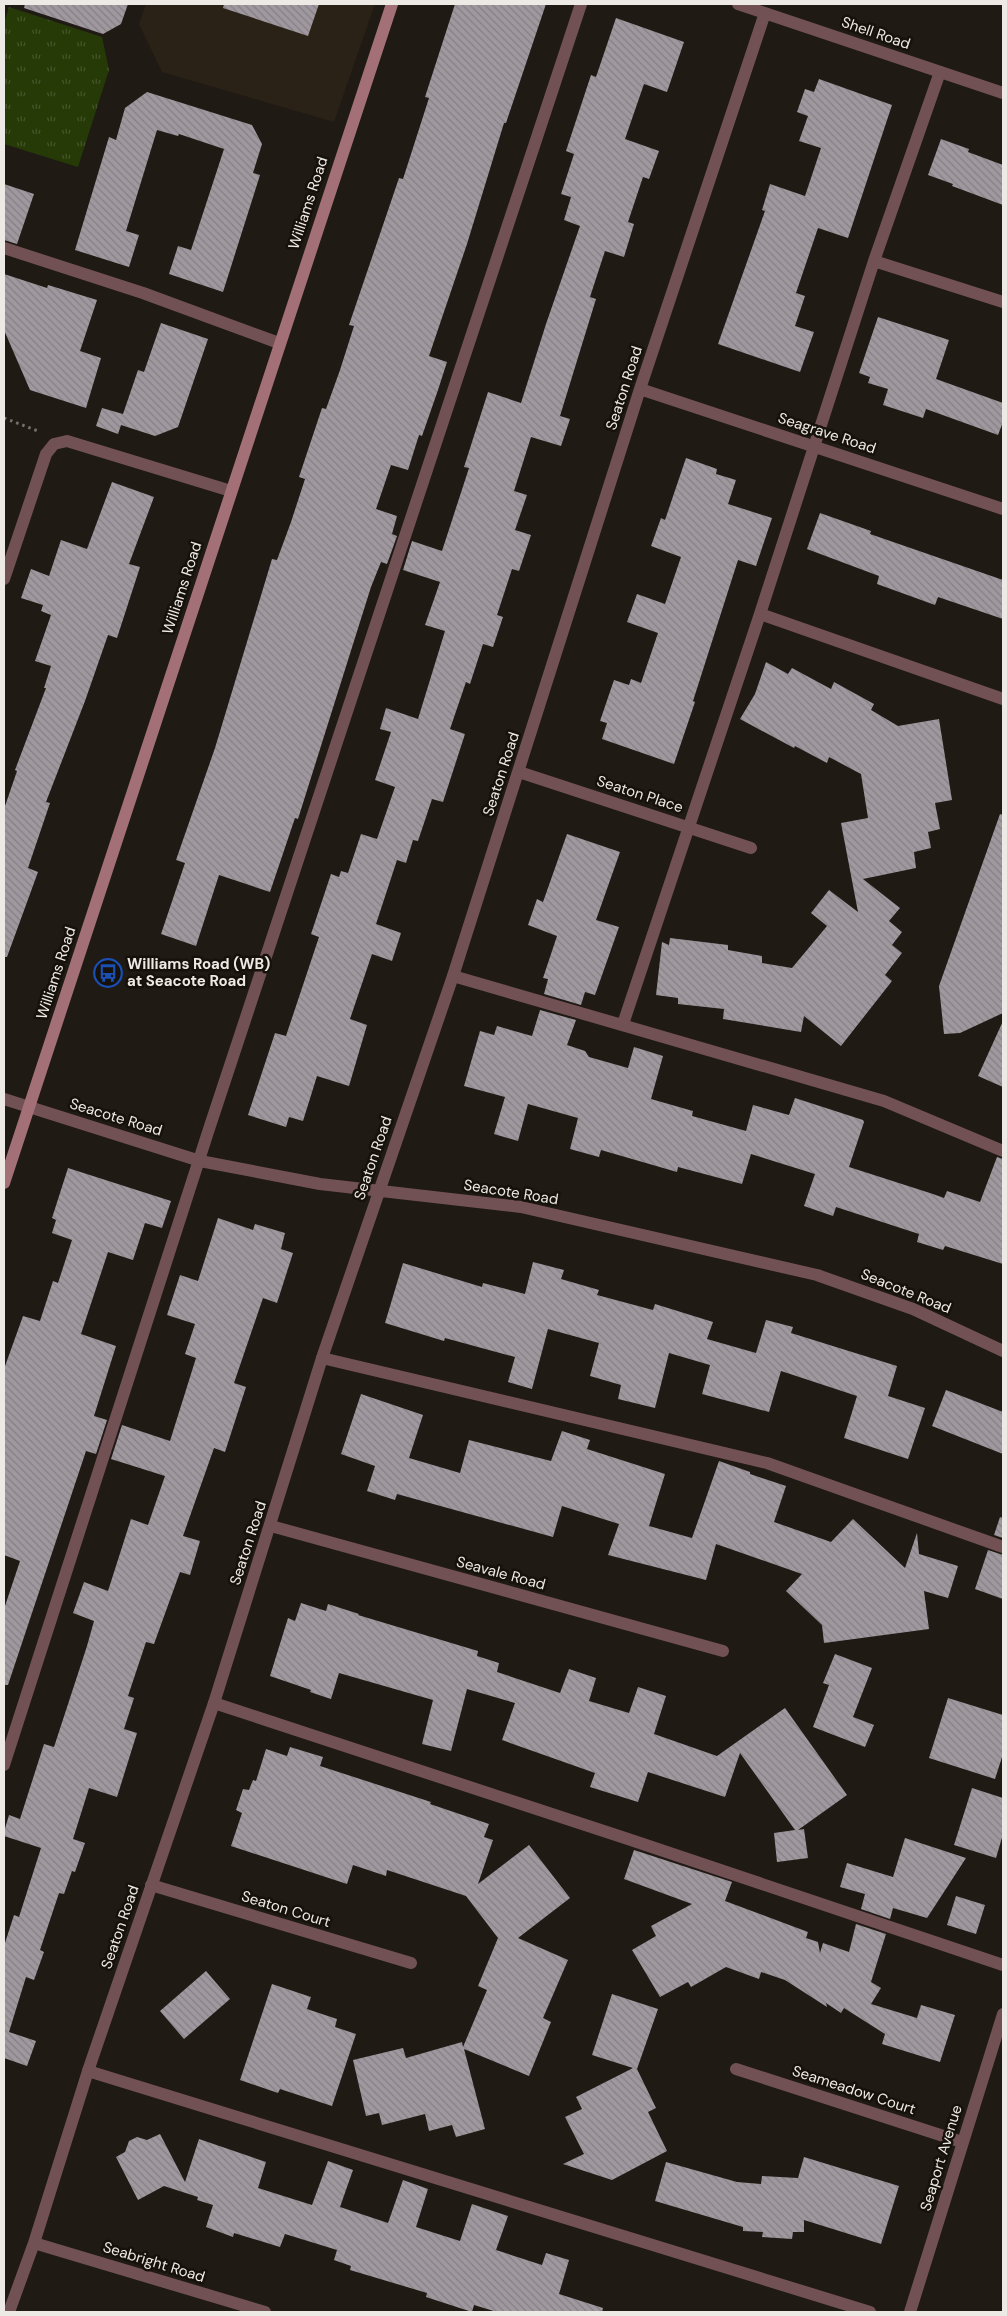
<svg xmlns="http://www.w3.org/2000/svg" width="1007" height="2316" viewBox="0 0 1007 2316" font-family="'DM Sans',sans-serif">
	<defs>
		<pattern id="park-tufts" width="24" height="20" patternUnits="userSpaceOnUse" patternTransform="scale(1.25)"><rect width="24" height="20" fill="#253a06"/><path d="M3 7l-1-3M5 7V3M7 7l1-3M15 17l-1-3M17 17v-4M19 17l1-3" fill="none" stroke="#45562a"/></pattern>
		<pattern id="building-back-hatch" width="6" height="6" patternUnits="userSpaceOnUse" patternTransform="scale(1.25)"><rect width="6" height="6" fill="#a0989f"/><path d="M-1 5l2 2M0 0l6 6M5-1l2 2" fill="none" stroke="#857f84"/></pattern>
	</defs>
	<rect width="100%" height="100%" fill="#1f1a14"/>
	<path fill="#2b2217" d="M 146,4 L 375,4 L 334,122 L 162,72 L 139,24 Z"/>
	<path fill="url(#park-tufts)" d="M 9,7 L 102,37 L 109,70 L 78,167 L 4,144 L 4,23 Z"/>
	<path fill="url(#building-back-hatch)" d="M 25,4 L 128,4 L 121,24 L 103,34 L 24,8 Z
		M 224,4 L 319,4 L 308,36 L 223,8 Z
		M 455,4 L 546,4 L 506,123 L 504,123 L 467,244 L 429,356 L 447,362 L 438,390 L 422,436 L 419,435 L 408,470 L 391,465 L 376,509 L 397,516 L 392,534 L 397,536 L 387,564 L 381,562 L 371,587 L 298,819 L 295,818 L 270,892 L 219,875 L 196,946 L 161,934 L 185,863 L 176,860 L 215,748 L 272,559 L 277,560 L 291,522 L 305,479 L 299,477 L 322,408 L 326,409 L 340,370 L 354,326 L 349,325 L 399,178 L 403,179 L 429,98 L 425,97 Z
		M 616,18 L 684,42 L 667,92 L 644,84 L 625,139 L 659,151 L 649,179 L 643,177 L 628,222 L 634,224 L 624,257 L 605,251 L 590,297 L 596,299 L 560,416 L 570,419 L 561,446 L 531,437 L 514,491 L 527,495 L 515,530 L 531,535 L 519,571 L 512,569 L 497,615 L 503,617 L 493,647 L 483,644 L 470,684 L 466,682 L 450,729 L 465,734 L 443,802 L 432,799 L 418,841 L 413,840 L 406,863 L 397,860 L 376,924 L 401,933 L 392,961 L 372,954 L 350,1019 L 367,1025 L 349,1086 L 317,1076 L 303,1121 L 289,1117 L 286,1127 L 248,1115 L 275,1033 L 286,1036 L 319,937 L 311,934 L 331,874 L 339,877 L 341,871 L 348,873 L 361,834 L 377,839 L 395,787 L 375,780 L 391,732 L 380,729 L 386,708 L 418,719 L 445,631 L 425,625 L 440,582 L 403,570 L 412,541 L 442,551 L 469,468 L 464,467 L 488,392 L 521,403 L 546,324 L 580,226 L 564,220 L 571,197 L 561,194 L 574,154 L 566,151 L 591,75 L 596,77 Z
		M 819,79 L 892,105 L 848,238 L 818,228 L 796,293 L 805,296 L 795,326 L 814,332 L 800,372 L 718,344 L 765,211 L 762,210 L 770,184 L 805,196 L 821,148 L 799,141 L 808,116 L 797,112 L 805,89 L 814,92 Z
		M 147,92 L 252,125 L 262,144 L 253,173 L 260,175 L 223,292 L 169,274 L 178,246 L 191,250 L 224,149 L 179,134 L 178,136 L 157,130 L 126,231 L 139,235 L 129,267 L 75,250 L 109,137 L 116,140 L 125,108 Z
		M 941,139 L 969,149 L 968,152 L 1003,165 L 1003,205 L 952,186 L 953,184 L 928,175 Z
		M 4,184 L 34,194 L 17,244 L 4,240 Z
		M 4,274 L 47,288 L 48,285 L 97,300 L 80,351 L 101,358 L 86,408 L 30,390 L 4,330 Z
		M 878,317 L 949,340 L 936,379 L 1003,403 L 1003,422 L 998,435 L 926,409 L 923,418 L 883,405 L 888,389 L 868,383 L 870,377 L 859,373 Z
		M 161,323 L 208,339 L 178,427 L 155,436 L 121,425 L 118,434 L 96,426 L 102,408 L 123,414 L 138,370 L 144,372 Z
		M 686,458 L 717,469 L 716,474 L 736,480 L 728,504 L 772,518 L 756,566 L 738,560 L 693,701 L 695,702 L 674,764 L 602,739 L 607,723 L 600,721 L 614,680 L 629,685 L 631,679 L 641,683 L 658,633 L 627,622 L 637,594 L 665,604 L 681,557 L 651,546 L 661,518 L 665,520 Z
		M 112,482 L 154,497 L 129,564 L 140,567 L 117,638 L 108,635 L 85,701 L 46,802 L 50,803 L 28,868 L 38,872 L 7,957 L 4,957 L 4,809 L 17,771 L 15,770 L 46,688 L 44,688 L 51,666 L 35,661 L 51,615 L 41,611 L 43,605 L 21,598 L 31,569 L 49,576 L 61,540 L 87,549 Z
		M 820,513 L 871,531 L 870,534 L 1003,580 L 1003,619 L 938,597 L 935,605 L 877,584 L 879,576 L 807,549 Z
		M 766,662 L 788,674 L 792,668 L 831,689 L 834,682 L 874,704 L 871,710 L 898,726 L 939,719 L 952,800 L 935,803 L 940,829 L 928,832 L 931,848 L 914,852 L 916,868 L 863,879 L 900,908 L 889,921 L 902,932 L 892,945 L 902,953 L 885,975 L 892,981 L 841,1046 L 804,1016 L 801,1032 L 723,1019 L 724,1009 L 678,1004 L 678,998 L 656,995 L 662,942 L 669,945 L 670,938 L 728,945 L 728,950 L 762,956 L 762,963 L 792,968 L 827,926 L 811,913 L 829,890 L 858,912 L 841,823 L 868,818 L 861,774 L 829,757 L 827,763 L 795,746 L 794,748 L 740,719 L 755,694 Z
		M 1000,814 L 1003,815 L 1003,1013 L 960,1033 L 944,1034 L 939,986 Z
		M 567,834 L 620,852 L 596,920 L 619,927 L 595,995 L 585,992 L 581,1005 L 544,994 L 548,979 L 543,978 L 557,936 L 528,925 L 537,899 L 543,902 Z
		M 540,1010 L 576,1020 L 567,1045 L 585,1051 L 589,1057 L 628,1068 L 634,1047 L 663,1056 L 651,1099 L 693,1111 L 692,1116 L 746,1131 L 753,1105 L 789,1115 L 795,1098 L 863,1120 L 864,1122 L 849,1167 L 933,1194 L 944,1198 L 947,1191 L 980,1202 L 997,1157 L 1003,1159 L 1003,1264 L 945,1246 L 943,1250 L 917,1242 L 919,1234 L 836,1207 L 833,1216 L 804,1206 L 815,1174 L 751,1154 L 742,1184 L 678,1167 L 677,1172 L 601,1150 L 599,1157 L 570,1149 L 578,1118 L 528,1104 L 518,1141 L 494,1134 L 505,1097 L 464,1086 L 480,1031 L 494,1035 L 497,1026 L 532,1036 Z
		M 1003,1021 L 1003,1087 L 978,1076 Z
		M 68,1168 L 171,1201 L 162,1228 L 145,1223 L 133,1260 L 108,1252 L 81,1334 L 116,1346 L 94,1416 L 107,1420 L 96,1454 L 86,1451 L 8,1685 L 4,1685 L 4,1609 L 20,1561 L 4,1555 L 4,1369 L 23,1316 L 40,1321 L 53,1281 L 58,1283 L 72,1240 L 52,1233 L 56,1220 L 52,1218 Z
		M 218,1218 L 253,1230 L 255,1224 L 285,1233 L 281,1249 L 293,1253 L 277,1303 L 263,1298 L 234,1383 L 246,1387 L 225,1452 L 214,1448 L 183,1536 L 200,1541 L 190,1575 L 180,1572 L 154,1644 L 146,1642 L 128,1696 L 134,1698 L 124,1729 L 137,1733 L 117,1797 L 89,1788 L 73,1839 L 85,1843 L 75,1872 L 72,1871 L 64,1894 L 59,1893 L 40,1950 L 44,1952 L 34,1980 L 26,1977 L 9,2032 L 36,2041 L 27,2066 L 4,2058 L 4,1946 L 14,1915 L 19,1917 L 41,1848 L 4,1836 L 4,1832 L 9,1815 L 20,1819 L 44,1744 L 54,1747 L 87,1646 L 94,1621 L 73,1613 L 84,1582 L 108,1591 L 131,1519 L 148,1525 L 165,1476 L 111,1459 L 122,1425 L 170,1441 L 196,1358 L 185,1354 L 195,1324 L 167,1315 L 180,1275 L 198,1281 Z
		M 533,1262 L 564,1270 L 561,1279 L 599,1290 L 597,1295 L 653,1310 L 655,1304 L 713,1322 L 707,1339 L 756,1353 L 766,1320 L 793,1327 L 791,1333 L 897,1366 L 888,1396 L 925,1408 L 908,1459 L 844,1438 L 857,1396 L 781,1371 L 769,1412 L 702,1394 L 710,1365 L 669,1353 L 655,1408 L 618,1399 L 621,1385 L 590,1376 L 599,1343 L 548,1329 L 532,1389 L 508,1382 L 515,1357 L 445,1338 L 444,1341 L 385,1323 L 403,1263 L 482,1287 L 483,1283 L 525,1294 Z
		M 946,1390 L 1003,1412 L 1003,1454 L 932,1426 Z
		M 361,1394 L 423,1415 L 409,1458 L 460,1473 L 469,1440 L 551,1461 L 562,1431 L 590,1440 L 587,1449 L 665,1474 L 649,1526 L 692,1538 L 719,1461 L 750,1472 L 750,1474 L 786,1486 L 774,1522 L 831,1542 L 853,1519 L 905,1568 L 917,1533 L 919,1554 L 958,1566 L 948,1598 L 924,1591 L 929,1629 L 824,1643 L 822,1625 L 786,1591 L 802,1574 L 716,1544 L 706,1580 L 608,1555 L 619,1524 L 562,1506 L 553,1537 L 397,1494 L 395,1500 L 367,1491 L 375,1466 L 341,1454 Z
		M 1000,1517 L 1003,1518 L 1003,1538 L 994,1535 Z
		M 988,1550 L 1003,1555 L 1003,1599 L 975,1589 Z
		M 301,1603 L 326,1611 L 328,1604 L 359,1614 L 358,1615 L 478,1651 L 477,1656 L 499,1663 L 497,1672 L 560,1693 L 569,1669 L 596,1678 L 589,1701 L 629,1713 L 638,1687 L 666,1696 L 654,1734 L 717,1756 L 785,1708 L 847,1795 L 798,1830 L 804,1829 L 808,1858 L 777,1862 L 774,1833 L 795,1830 L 740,1753 L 725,1797 L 648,1772 L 638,1802 L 590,1787 L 595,1773 L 502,1740 L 515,1703 L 467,1689 L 451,1751 L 422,1744 L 433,1700 L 339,1673 L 331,1699 L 310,1692 L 311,1690 L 270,1676 L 288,1618 L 295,1621 Z
		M 835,1654 L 872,1668 L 853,1717 L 874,1725 L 865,1747 L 813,1727 L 829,1685 L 823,1683 Z
		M 948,1698 L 1003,1715 L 1003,1754 L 995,1779 L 929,1758 Z
		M 290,1747 L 323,1757 L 320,1766 L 431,1802 L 430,1804 L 489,1824 L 484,1837 L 493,1840 L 478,1884 L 529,1845 L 570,1898 L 518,1938 L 568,1960 L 543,2018 L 551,2022 L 529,2076 L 464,2049 L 485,2129 L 456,2137 L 452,2125 L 429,2131 L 425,2114 L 382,2125 L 379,2113 L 366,2116 L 353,2060 L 403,2048 L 406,2058 L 462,2042 L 463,2047 L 487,1990 L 478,1986 L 498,1938 L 466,1896 L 387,1870 L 386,1876 L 353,1865 L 347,1884 L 231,1846 L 242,1813 L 236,1810 L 243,1789 L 249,1790 L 253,1780 L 256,1781 L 266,1749 L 287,1756 Z
		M 972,1788 L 1003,1798 L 1003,1834 L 996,1858 L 954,1845 Z
		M 905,1838 L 966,1858 L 927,1918 L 893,1908 L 890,1919 L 861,1909 L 865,1894 L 840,1887 L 847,1863 L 893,1877 Z
		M 634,1850 L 732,1882 L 725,1901 L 808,1932 L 806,1938 L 818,1942 L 820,1953 L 823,1943 L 849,1952 L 856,1924 L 886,1934 L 871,1982 L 881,1988 L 871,2004 L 917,2018 L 921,2005 L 955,2015 L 940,2062 L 882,2044 L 885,2034 L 844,2008 L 841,2013 L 826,2003 L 827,2007 L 785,1980 L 761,1972 L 759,1979 L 726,1967 L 691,1987 L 688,1982 L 660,1997 L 632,1950 L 656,1936 L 651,1926 L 692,1904 L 624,1879 Z
		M 956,1896 L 985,1905 L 976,1934 L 947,1925 Z
		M 206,1971 L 230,1999 L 184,2039 L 160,2011 Z
		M 272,1984 L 311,1997 L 307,2009 L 337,2019 L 335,2027 L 356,2034 L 332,2106 L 280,2089 L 278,2093 L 240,2080 Z
		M 612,1994 L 658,2009 L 637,2069 L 656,2108 L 648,2112 L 667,2151 L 612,2180 L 563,2164 L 584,2154 L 565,2117 L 582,2109 L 576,2097 L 633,2068 L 592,2055 Z
		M 160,2134 L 185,2182 L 199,2139 L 266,2162 L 258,2188 L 312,2205 L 328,2161 L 353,2170 L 340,2207 L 388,2223 L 403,2180 L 428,2189 L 416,2227 L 460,2241 L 472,2204 L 508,2216 L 496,2250 L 542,2265 L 546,2253 L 569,2260 L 559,2294 L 603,2308 L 602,2312 L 497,2312 L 474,2305 L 472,2312 L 426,2297 L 427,2293 L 350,2270 L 351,2266 L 334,2260 L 337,2250 L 285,2234 L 280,2247 L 234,2233 L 233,2237 L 206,2227 L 213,2205 L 197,2200 L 198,2197 L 164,2186 L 138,2200 L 116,2157 L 125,2152 L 129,2141 L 137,2137 L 147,2140 Z
		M 804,2157 L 899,2186 L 881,2244 L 804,2220 L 804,2232 L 793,2232 L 792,2239 L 762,2237 L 763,2232 L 743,2231 L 743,2227 L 655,2201 L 666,2162 L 737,2182 L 761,2184 L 762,2176 L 798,2178 Z"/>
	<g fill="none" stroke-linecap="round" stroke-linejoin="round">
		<path stroke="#76726d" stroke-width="3" stroke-dasharray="2.5 4" stroke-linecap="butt" d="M 4,418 L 38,431"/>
		<path stroke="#725155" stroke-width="12" d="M 4,248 L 143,293 L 279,343
			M 874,261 L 1003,302
			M 4,579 L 46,454 L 54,444 L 67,441 L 231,491
			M 760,614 L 1003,699
			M 453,976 L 884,1101 L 1003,1151
			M 623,1024 L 760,614 L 874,261 L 940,72
			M 322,1358 L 767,1463 L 1003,1547
			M 214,1703 L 628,1839 L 1003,1965
			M 4,1765 L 208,1132 L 581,4
			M 88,2071 L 870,2312"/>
		<path stroke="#725155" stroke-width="12" d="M 738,4 L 1003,93
			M 640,389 L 1003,509
			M 519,772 L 751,848
			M 4,1099 L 200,1161 L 320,1184 L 521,1207 L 817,1275 L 913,1309 L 1003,1351
			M 271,1526 L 723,1651
			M 151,1885 L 411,1963
			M 736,2069 L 962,2142
			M 34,2243 L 265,2312
			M 9,2312 L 34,2243 L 88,2071 L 214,1703 L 322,1358 L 453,976 L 640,389 L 765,13
			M 910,2312 L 1003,2014"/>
		<path stroke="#a47077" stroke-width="12" d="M 4,1183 L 392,4"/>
	</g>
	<defs>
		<symbol id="bus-ring" viewBox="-11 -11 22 22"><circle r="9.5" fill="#16110b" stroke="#1a4fb4" stroke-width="1.5"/><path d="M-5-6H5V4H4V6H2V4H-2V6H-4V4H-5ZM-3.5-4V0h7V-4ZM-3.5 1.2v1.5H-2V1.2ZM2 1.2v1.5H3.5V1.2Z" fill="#1a4fb4"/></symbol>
	</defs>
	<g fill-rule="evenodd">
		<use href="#bus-ring" x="92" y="957" width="32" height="32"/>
	</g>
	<g text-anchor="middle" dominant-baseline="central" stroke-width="5" stroke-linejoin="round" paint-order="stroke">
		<g font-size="15" fill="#ede9e5" stroke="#16110b">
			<text transform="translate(876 33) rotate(19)">Shell Road</text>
			<text transform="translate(308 203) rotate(-72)">Williams Road</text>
			<text transform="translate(624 388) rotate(-72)">Seaton Road</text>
			<text transform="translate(827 433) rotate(18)">Seagrave Road</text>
			<text transform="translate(182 588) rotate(-72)">Williams Road</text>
			<text transform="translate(501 774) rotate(-72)">Seaton Road</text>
			<text transform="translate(640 794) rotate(18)">Seaton Place</text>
			<text transform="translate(56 973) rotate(-72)">Williams Road</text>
			<text transform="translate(116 1117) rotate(17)">Seacote Road</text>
			<text transform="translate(373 1158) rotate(-71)">Seaton Road</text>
			<text transform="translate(511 1192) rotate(9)">Seacote Road</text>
			<text transform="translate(906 1291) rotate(22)">Seacote Road</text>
			<text transform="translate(248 1543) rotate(-72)">Seaton Road</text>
			<text transform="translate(501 1573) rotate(15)">Seavale Road</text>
			<text transform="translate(286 1909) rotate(17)">Seaton Court</text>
			<text transform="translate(120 1927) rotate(-71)">Seaton Road</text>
			<text transform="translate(854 2090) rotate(18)">Seameadow Court</text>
			<text transform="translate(941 2158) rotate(-73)">Seaport Avenue</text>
			<text transform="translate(154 2262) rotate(17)">Seabright Road</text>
		</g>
		<g font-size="15" font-weight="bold" fill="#ede9e5" stroke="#16110b" text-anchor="start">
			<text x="127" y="964">Williams Road (WB)<tspan x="127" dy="17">at Seacote Road</tspan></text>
		</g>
	</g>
	<rect width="1007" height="2316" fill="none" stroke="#ede9e5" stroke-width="10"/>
</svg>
